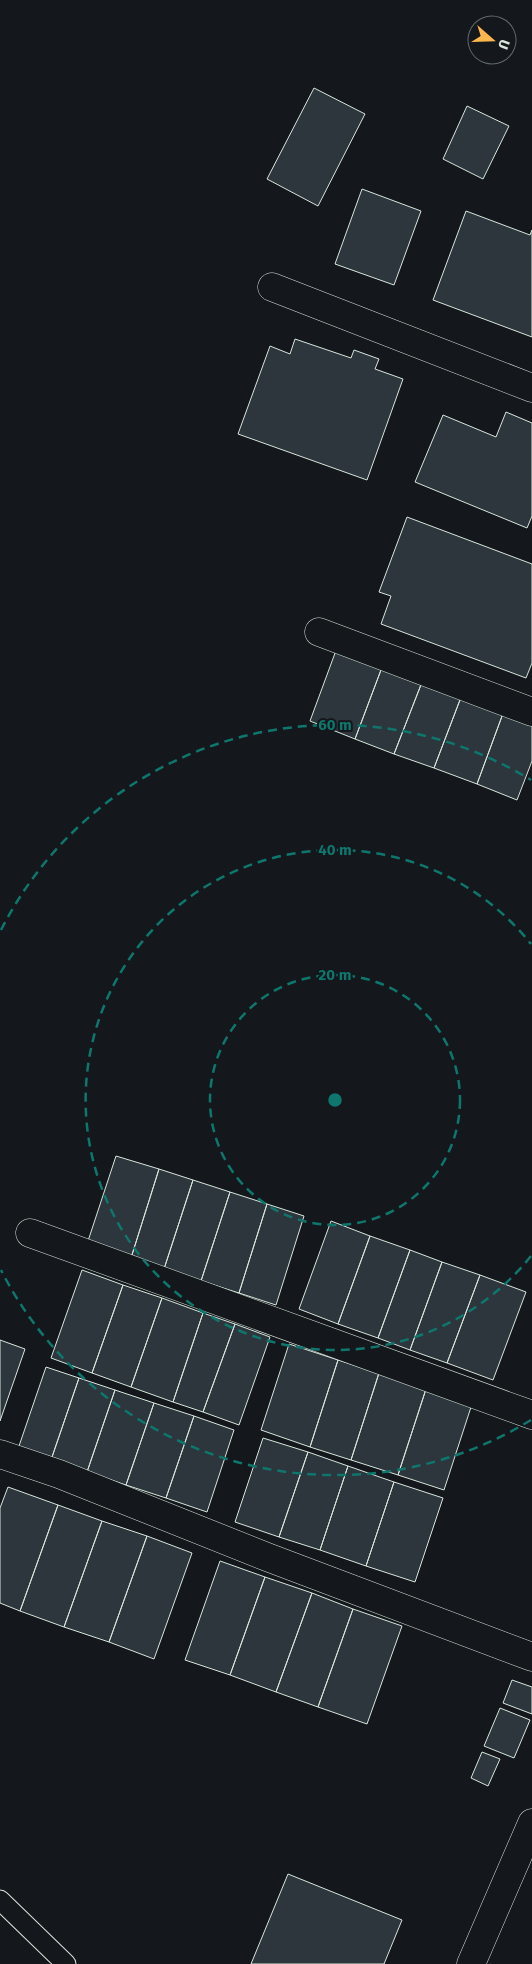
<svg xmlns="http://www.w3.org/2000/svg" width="532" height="1964" viewBox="0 0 532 1964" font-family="'Fira Sans',sans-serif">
	<rect width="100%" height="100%" fill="#14181c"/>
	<path fill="#2c363c" stroke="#d8e6dc" d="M 314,88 L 365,114 L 318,206 L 267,179 Z
		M 467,106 L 509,126 L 483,179 L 443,159 Z
		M 362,189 L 421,211 L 394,285 L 335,264 Z
		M 466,211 L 530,235 L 532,230 L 532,337 L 433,300 Z
		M 295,339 L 351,358 L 354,350 L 379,359 L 375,369 L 403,379 L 367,480 L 238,434 L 270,346 L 290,354 Z
		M 506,412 L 532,423 L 532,516 L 527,528 L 415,482 L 443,415 L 496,437 Z
		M 407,517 L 532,564 L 532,663 L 526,678 L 381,624 L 391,596 L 379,592 Z
		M 338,645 L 384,662 L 355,739 L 310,721 Z
		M 384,662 L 424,677 L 394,754 L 355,739 Z
		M 424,677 L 463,692 L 434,768 L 394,754 Z
		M 463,692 L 505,708 L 477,784 L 434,768 Z
		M 505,708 L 532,718 L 532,761 L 517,800 L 477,784 Z
		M 116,1156 L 159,1169 L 131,1258 L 87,1244 Z
		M 159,1169 L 193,1180 L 164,1269 L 131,1258 Z
		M 193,1180 L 230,1192 L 201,1281 L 164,1269 Z
		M 230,1192 L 267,1204 L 239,1293 L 201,1281 Z
		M 267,1204 L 304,1216 L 276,1305 L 239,1293 Z
		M 331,1221 L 370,1236 L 338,1324 L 299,1309 Z
		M 370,1236 L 410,1250 L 378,1338 L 338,1324 Z
		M 410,1250 L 442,1262 L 410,1350 L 378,1338 Z
		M 442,1262 L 480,1275 L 447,1363 L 410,1350 Z
		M 82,1270 L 123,1285 L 92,1373 L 51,1358 Z
		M 480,1275 L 526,1292 L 493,1380 L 447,1363 Z
		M 123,1285 L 162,1298 L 131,1387 L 92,1373 Z
		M 162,1298 L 203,1313 L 173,1402 L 131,1387 Z
		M 203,1313 L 235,1324 L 203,1412 L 173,1402 Z
		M 235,1324 L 270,1337 L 239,1425 L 203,1412 Z
		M 0,1340 L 25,1349 L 0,1421 Z
		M 289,1344 L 338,1360 L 310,1447 L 261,1430 Z
		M 338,1360 L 379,1373 L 351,1460 L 310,1447 Z
		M 46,1367 L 79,1378 L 51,1460 L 18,1449 Z
		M 379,1373 L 426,1389 L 398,1475 L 351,1460 Z
		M 79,1378 L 115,1390 L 87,1472 L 51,1460 Z
		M 426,1389 L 472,1404 L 444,1490 L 398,1475 Z
		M 115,1390 L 154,1403 L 126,1485 L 87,1472 Z
		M 154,1403 L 194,1416 L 166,1498 L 126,1485 Z
		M 194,1416 L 234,1430 L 207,1512 L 166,1498 Z
		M 263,1438 L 308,1452 L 279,1537 L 235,1522 Z
		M 308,1452 L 348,1466 L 320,1550 L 279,1537 Z
		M 348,1466 L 394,1482 L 366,1566 L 320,1550 Z
		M 394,1482 L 443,1498 L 415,1582 L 366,1566 Z
		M 8,1487 L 58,1505 L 20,1611 L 0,1603 L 0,1508 Z
		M 58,1505 L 102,1521 L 64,1627 L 20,1611 Z
		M 102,1521 L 147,1536 L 109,1642 L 64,1627 Z
		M 147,1536 L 192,1553 L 154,1659 L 109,1642 Z
		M 220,1561 L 265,1577 L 230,1675 L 185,1660 Z
		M 265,1577 L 312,1593 L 276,1692 L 230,1675 Z
		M 312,1593 L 353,1609 L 318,1707 L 276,1692 Z
		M 353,1609 L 402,1626 L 367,1724 L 318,1707 Z
		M 512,1680 L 532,1687 L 532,1714 L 503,1703 Z
		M 500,1708 L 530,1720 L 514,1758 L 484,1746 Z
		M 482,1752 L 500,1759 L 488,1786 L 471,1778 Z
		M 288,1874 L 402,1920 L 384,1964 L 251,1964 Z"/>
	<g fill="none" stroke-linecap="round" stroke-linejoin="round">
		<defs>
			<path id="lane" d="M 0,1900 L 66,1964"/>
			<path id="street" d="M 272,287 L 532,388
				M 319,632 L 532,712
				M 30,1233 L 532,1415
				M 0,1454 L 59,1474 L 267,1557 L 532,1657"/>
			<path id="secondary" d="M 471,1964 L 532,1823"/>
		</defs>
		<use href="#lane" stroke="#d8e6dc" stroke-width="21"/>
		<use href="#street" stroke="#d8e6dc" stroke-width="29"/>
		<use href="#secondary" stroke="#d8e6dc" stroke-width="29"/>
		<use href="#lane" stroke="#14181c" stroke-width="19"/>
		<use href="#street" stroke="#14181c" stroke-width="28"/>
		<use href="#secondary" stroke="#14181c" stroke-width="28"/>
	</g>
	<g fill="none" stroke="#0f766e" stroke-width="2.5" stroke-dasharray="9 6">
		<circle cx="335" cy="1100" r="125"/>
		<path d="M531 1256A250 250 0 1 1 531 944"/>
		<path d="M531 1420A375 375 0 0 1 1 1270M1 930A375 375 0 0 1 531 780"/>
	</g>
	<circle cx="335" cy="1100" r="8" fill="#0f766e" stroke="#14181c" stroke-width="2.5"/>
	<g font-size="15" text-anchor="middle" font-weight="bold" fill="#0f766e" stroke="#14181c" stroke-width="4" stroke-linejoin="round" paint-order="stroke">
		<text x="335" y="730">60 m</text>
		<text x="335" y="855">40 m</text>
		<text x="335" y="980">20 m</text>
	</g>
	<g transform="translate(492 40) rotate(110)"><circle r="24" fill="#14181c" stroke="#626a69"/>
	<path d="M0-4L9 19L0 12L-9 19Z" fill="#ffb74d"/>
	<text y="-8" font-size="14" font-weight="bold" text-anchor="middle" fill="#d8e6dc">U</text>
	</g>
</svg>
